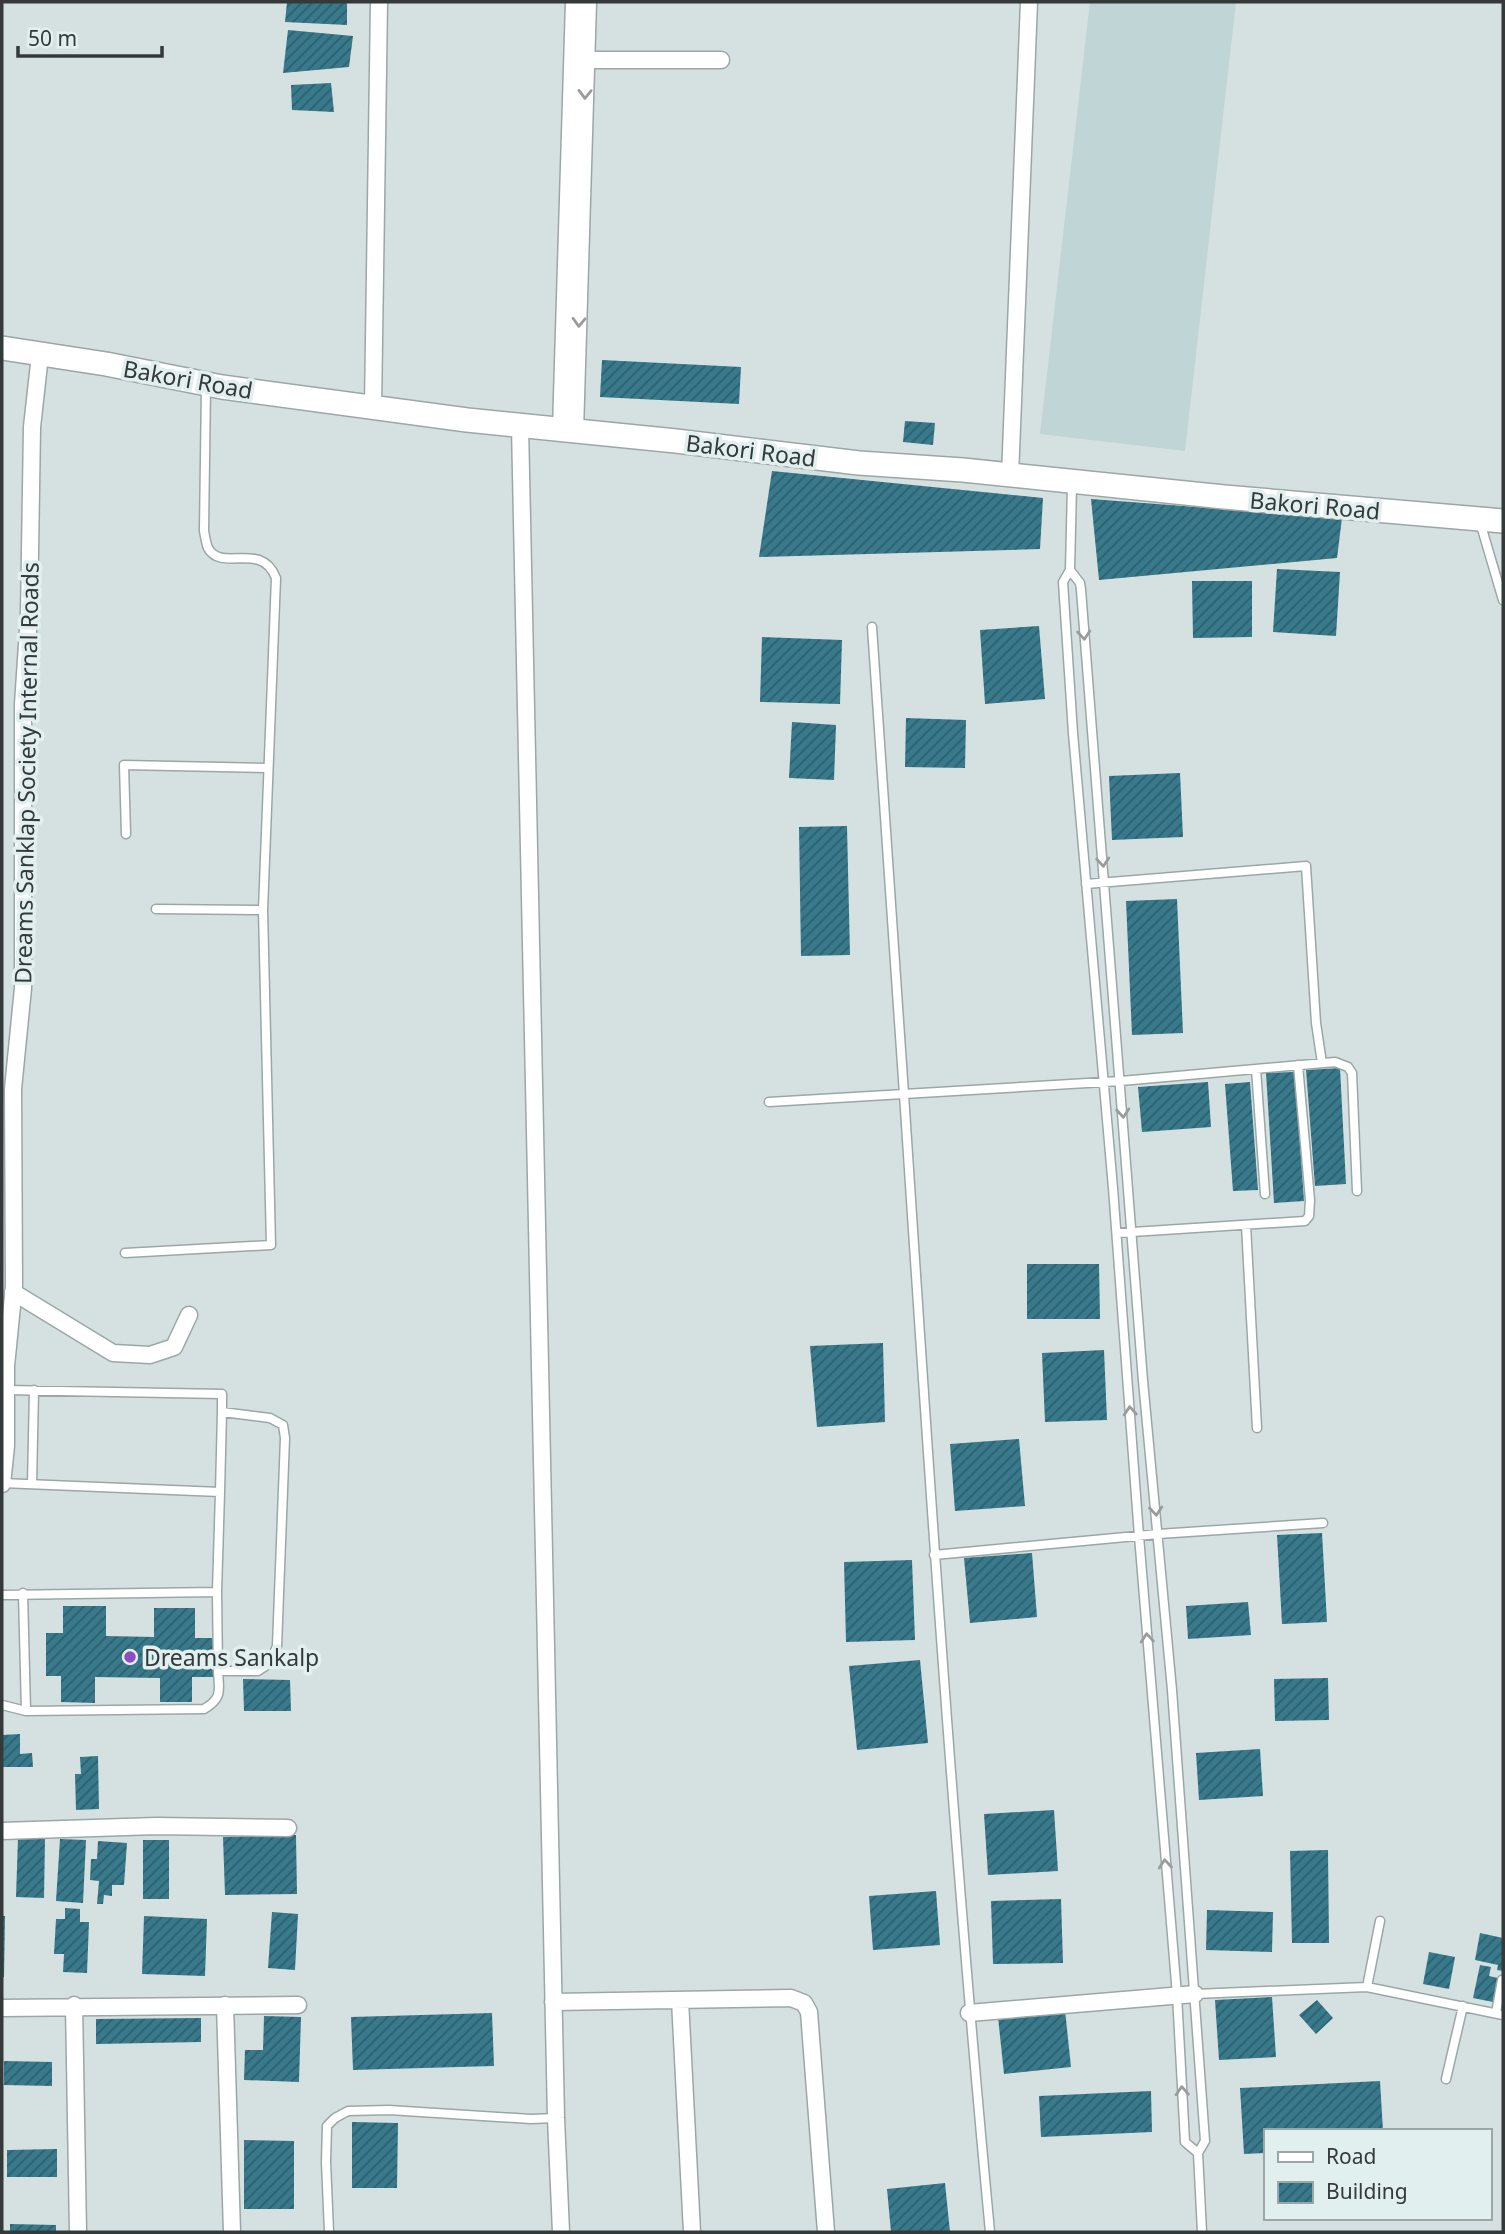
<svg xmlns="http://www.w3.org/2000/svg" width="1505" height="2234" viewBox="0 0 1505 2234" font-family="'Noto Sans',sans-serif">
	<defs>
		<pattern id="building-hatch" width="6" height="6" patternUnits="userSpaceOnUse" patternTransform="scale(1.75)"><rect width="6" height="6" fill="#38798b"/><path d="M-1 1l2-2M0 6l6-6M5 7l2-2" fill="none" stroke="#2e5f6c"/></pattern>
	</defs>
	<rect width="100%" height="100%" fill="#d5e1e1"/>
	<path fill="#c0d5d5" d="M 1090,2 L 1236,2 L 1185,451 L 1040,434 Z"/>
	<path fill="url(#building-hatch)" d="M 287,2 L 347,2 L 347,25 L 285,22 Z
		M 288,30 L 353,36 L 349,67 L 283,73 Z
		M 331,83 L 334,112 L 292,110 L 291,85 Z
		M 602,360 L 741,367 L 739,404 L 600,397 Z
		M 905,421 L 935,423 L 933,445 L 903,442 Z
		M 772,471 L 1043,498 L 1040,549 L 759,557 Z
		M 1091,499 L 1342,518 L 1337,558 L 1099,580 Z
		M 1277,569 L 1340,572 L 1336,636 L 1273,632 Z
		M 1192,581 L 1252,581 L 1252,637 L 1193,638 Z
		M 1039,626 L 1045,699 L 985,704 L 980,630 Z
		M 762,637 L 842,640 L 840,704 L 760,702 Z
		M 906,718 L 966,720 L 965,768 L 905,767 Z
		M 792,722 L 836,725 L 834,780 L 789,778 Z
		M 1180,773 L 1183,837 L 1112,840 L 1109,776 Z
		M 847,826 L 850,955 L 801,956 L 799,827 Z
		M 1177,899 L 1183,1033 L 1132,1035 L 1126,901 Z
		M 1340,1068 L 1346,1184 L 1315,1186 L 1306,1070 Z
		M 1295,1072 L 1304,1201 L 1274,1203 L 1266,1073 Z
		M 1208,1082 L 1211,1127 L 1142,1132 L 1138,1087 Z
		M 1250,1082 L 1258,1190 L 1233,1191 L 1225,1084 Z
		M 1027,1264 L 1099,1264 L 1100,1319 L 1027,1319 Z
		M 883,1343 L 885,1422 L 817,1427 L 810,1346 Z
		M 1104,1350 L 1107,1420 L 1045,1422 L 1042,1353 Z
		M 1019,1439 L 1025,1506 L 955,1511 L 950,1444 Z
		M 1322,1533 L 1327,1622 L 1282,1624 L 1277,1535 Z
		M 1032,1553 L 1037,1617 L 970,1623 L 964,1558 Z
		M 912,1560 L 915,1640 L 846,1642 L 844,1562 Z
		M 1248,1602 L 1251,1635 L 1188,1639 L 1186,1606 Z
		M 63,1606 L 106,1606 L 106,1636 L 154,1637 L 154,1608 L 195,1608 L 195,1638 L 214,1638 L 214,1677 L 192,1677 L 192,1702 L 160,1702 L 160,1678 L 95,1677 L 95,1703 L 61,1702 L 61,1676 L 46,1676 L 46,1633 L 63,1633 Z
		M 920,1660 L 928,1743 L 857,1750 L 849,1666 Z
		M 1328,1678 L 1329,1720 L 1275,1721 L 1274,1679 Z
		M 243,1679 L 290,1680 L 291,1711 L 244,1711 Z
		M 20,1734 L 20,1754 L 32,1753 L 33,1767 L 2,1767 L 2,1735 Z
		M 1260,1749 L 1263,1796 L 1199,1800 L 1196,1753 Z
		M 98,1756 L 99,1809 L 76,1810 L 75,1774 L 81,1774 L 80,1757 Z
		M 1054,1810 L 1058,1871 L 988,1875 L 984,1814 Z
		M 296,1835 L 297,1894 L 225,1895 L 223,1837 Z
		M 18,1838 L 45,1839 L 44,1898 L 16,1897 Z
		M 60,1839 L 86,1840 L 83,1903 L 56,1901 Z
		M 143,1840 L 169,1840 L 169,1899 L 143,1899 Z
		M 98,1841 L 127,1843 L 124,1885 L 112,1885 L 112,1896 L 104,1895 L 103,1904 L 97,1904 L 99,1881 L 90,1880 L 91,1859 L 97,1859 Z
		M 1328,1850 L 1329,1943 L 1292,1943 L 1290,1851 Z
		M 936,1891 L 940,1945 L 873,1950 L 869,1896 Z
		M 1061,1899 L 1063,1963 L 993,1964 L 991,1901 Z
		M 65,1908 L 80,1909 L 80,1922 L 89,1922 L 87,1973 L 63,1972 L 64,1954 L 54,1954 L 56,1919 L 65,1919 Z
		M 1207,1910 L 1273,1912 L 1272,1952 L 1206,1950 Z
		M 272,1912 L 298,1914 L 295,1970 L 268,1968 Z
		M 2,1916 L 5,1916 L 4,1977 L 2,1977 Z
		M 144,1916 L 207,1919 L 205,1976 L 142,1974 Z
		M 1480,1933 L 1503,1938 L 1503,1971 L 1497,1970 L 1498,1965 L 1475,1960 Z
		M 1429,1952 L 1455,1957 L 1449,1989 L 1423,1984 Z
		M 1480,1965 L 1491,1967 L 1489,1976 L 1498,1978 L 1493,2002 L 1473,1998 Z
		M 1272,1997 L 1276,2057 L 1219,2060 L 1215,2000 Z
		M 1317,2000 L 1333,2018 L 1316,2034 L 1299,2015 Z
		M 1065,2010 L 1071,2067 L 1004,2074 L 998,2017 Z
		M 492,2013 L 494,2066 L 353,2070 L 351,2017 Z
		M 264,2016 L 301,2017 L 299,2082 L 244,2080 L 245,2050 L 263,2050 Z
		M 201,2018 L 201,2042 L 96,2044 L 96,2019 Z
		M 4,2061 L 52,2062 L 52,2086 L 4,2085 Z
		M 1380,2081 L 1383,2131 L 1265,2131 L 1265,2153 L 1244,2154 L 1240,2088 Z
		M 1151,2091 L 1152,2132 L 1041,2137 L 1039,2096 Z
		M 352,2122 L 398,2123 L 397,2188 L 352,2188 Z
		M 244,2140 L 294,2141 L 294,2209 L 244,2209 Z
		M 57,2149 L 57,2177 L 7,2177 L 7,2150 Z
		M 945,2183 L 950,2232 L 891,2232 L 887,2189 Z
		M 10,2224 L 56,2225 L 56,2232 L 10,2232 Z"/>
	<g fill="none" stroke-linecap="round" stroke-linejoin="round">
		<defs>
			<path id="lane" d="M 1072,485 L 1070,570 L 1063,582 L 1073,733 L 1113,1188 L 1139,1536 L 1177,1995 L 1185,2142 L 1198,2153
				M 1480,522 L 1503,600
				M 1070,570 L 1080,583 L 1081,590 L 1143,1381 L 1172,1690 L 1205,2141 L 1198,2153 L 1202,2232
				M 872,627 L 904,1094 L 1121,1081 L 1335,1062 L 1348,1067 L 1352,1073 L 1357,1191
				M 126,834 L 124,765 L 267,768
				M 1086,884 L 1306,866 L 1316,1023 L 1322,1063
				M 156,909 L 263,910 L 276,578 C 261,540 222,573 208,548 C 206,543 205,536 204,531 L 206,387
				M 1256,1069 L 1265,1194
				M 769,1102 L 904,1094 C 929,1474 954,1853 990,2232
				M 1246,1225 L 1257,1428
				M 1117,1233 L 1305,1221 L 1309,1216 L 1310,1200 L 1298,1065
				M 125,1253 L 271,1245 L 263,910
				M 2,1483 L 220,1492 L 217,1592 L 218,1671
				M 32,1484 L 34,1390
				M 220,1492 L 222,1412
				M 934,1555 L 1158,1534 L 1323,1523
				M 23,1593 L 26,1711
				M 2,1595 L 217,1592
				M 2,1705 L 26,1711 L 204,1709 C 223,1698 219,1690 218,1671 L 258,1671 L 270,1663 L 277,1646 L 285,1438 L 283,1425 L 270,1418 L 222,1412 L 222,1394 L 6,1390
				M 1367,1987 L 1380,1921
				M 1195,1994 L 1367,1987 L 1503,2015
				M 1496,2013 L 1502,1980
				M 1446,2079 L 1463,2006
				M 329,2232 L 326,2162 L 327,2126 L 335,2118 L 348,2111 L 389,2110 L 531,2119 L 556,2118"/>
			<path id="street" d="M 586,60 L 721,60
				M 373,408 L 379,2
				M 520,426 L 556,2118 L 561,2232
				M 561,429 L 574,2
				M 575,431 L 588,2
				M 1010,476 L 1029,2
				M 13,1292 L 113,1353 L 150,1355 L 174,1347 L 189,1315
				M 2,1484 L 6,1446 L 6,1366 L 14,1286 L 13,1089 L 23,988 L 23,704 L 29,615 L 32,427 L 40,355
				M 2,1831 L 156,1826 L 288,1828
				M 680,2000 L 692,2232
				M 553,2002 L 791,1998 L 804,2003 L 809,2012 L 826,2232
				M 74,2005 L 78,2232
				M 225,2005 L 232,2232
				M 2,2008 L 298,2005
				M 969,2013 L 1195,1994"/>
			<path id="secondary" d="M 2,348 L 106,364 L 222,387 L 467,420 L 676,441 L 859,463 L 963,470 L 1224,497 L 1503,521"/>
		</defs>
		<use href="#lane" stroke="#9ba7a7" stroke-width="11"/>
		<use href="#street" stroke="#9ba7a7" stroke-width="19"/>
		<use href="#secondary" stroke="#9ba7a7" stroke-width="26"/>
		<use href="#lane" stroke="#fff" stroke-width="8"/>
		<use href="#street" stroke="#fff" stroke-width="16"/>
		<use href="#secondary" stroke="#fff" stroke-width="23"/>
	</g>
	<defs><path id="oneway-chevron" d="M-2-3.5L2.5 0L-2 3.5" fill="none" stroke-width="1.6" stroke-linecap="round" stroke-linejoin="round" transform="scale(1.75)"/></defs>
	<g stroke="#9a9c9c">
		<use href="#oneway-chevron" transform="translate(585 94) rotate(91)"/>
		<use href="#oneway-chevron" transform="translate(579 322) rotate(92)"/>
		<use href="#oneway-chevron" transform="translate(1084 635) rotate(85)"/>
		<use href="#oneway-chevron" transform="translate(1103 862) rotate(85)"/>
		<use href="#oneway-chevron" transform="translate(1123 1113) rotate(85)"/>
		<use href="#oneway-chevron" transform="translate(1130 1411) rotate(-94)"/>
		<use href="#oneway-chevron" transform="translate(1156 1511) rotate(85)"/>
		<use href="#oneway-chevron" transform="translate(1147 1638) rotate(-95)"/>
		<use href="#oneway-chevron" transform="translate(1165 1864) rotate(-95)"/>
		<use href="#oneway-chevron" transform="translate(1182 2091) rotate(-93)"/>
	</g>
	<circle fill="#8d4ec4" stroke="#e2efef" stroke-width="2.5" cx="130" cy="1657" r="7"/>
	<g text-anchor="middle" dominant-baseline="central" stroke-width="7" stroke-linejoin="round" paint-order="stroke">
		<g font-size="23" fill="#343939" stroke="#e2efef">
			<text transform="translate(188 379) rotate(10)">Bakori Road</text>
			<text transform="translate(751 450) rotate(7)">Bakori Road</text>
			<text transform="translate(1315 505) rotate(5)">Bakori Road</text>
			<text transform="translate(26 773) rotate(-89)">Dreams Sanklap Society Internal Roads</text>
		</g>
		<g font-size="23" fill="#343939" stroke="#e2efef" text-anchor="start">
			<text x="144" y="1657">Dreams Sankalp</text>
		</g>
	</g>
	<rect width="1505" height="2234" fill="none" stroke="#343939" stroke-width="7"/>
	<rect x="1264" y="2129" width="228" height="91" fill="#e2efef" stroke="#9ca6a6" stroke-width="2"/>
	<rect x="1278" y="2152" width="35" height="10" fill="#ffffff" stroke="#9ca6a6" stroke-width="2"/>
	<text x="1326" y="2164" font-size="21" fill="#343939">Road</text>
	<rect x="1278" y="2182" width="35" height="21" fill="url(#building-hatch)" stroke="#9ca6a6" stroke-width="2"/>
	<text x="1326" y="2199" font-size="21" fill="#343939">Building</text>
	<path d="M18 46v10h144v-10" fill="none" stroke="#343939" stroke-width="3.5"/>
	<text x="28" y="46" font-size="21" fill="#343939" stroke="#e2efef" stroke-width="5" paint-order="stroke">50 m</text>
</svg>
